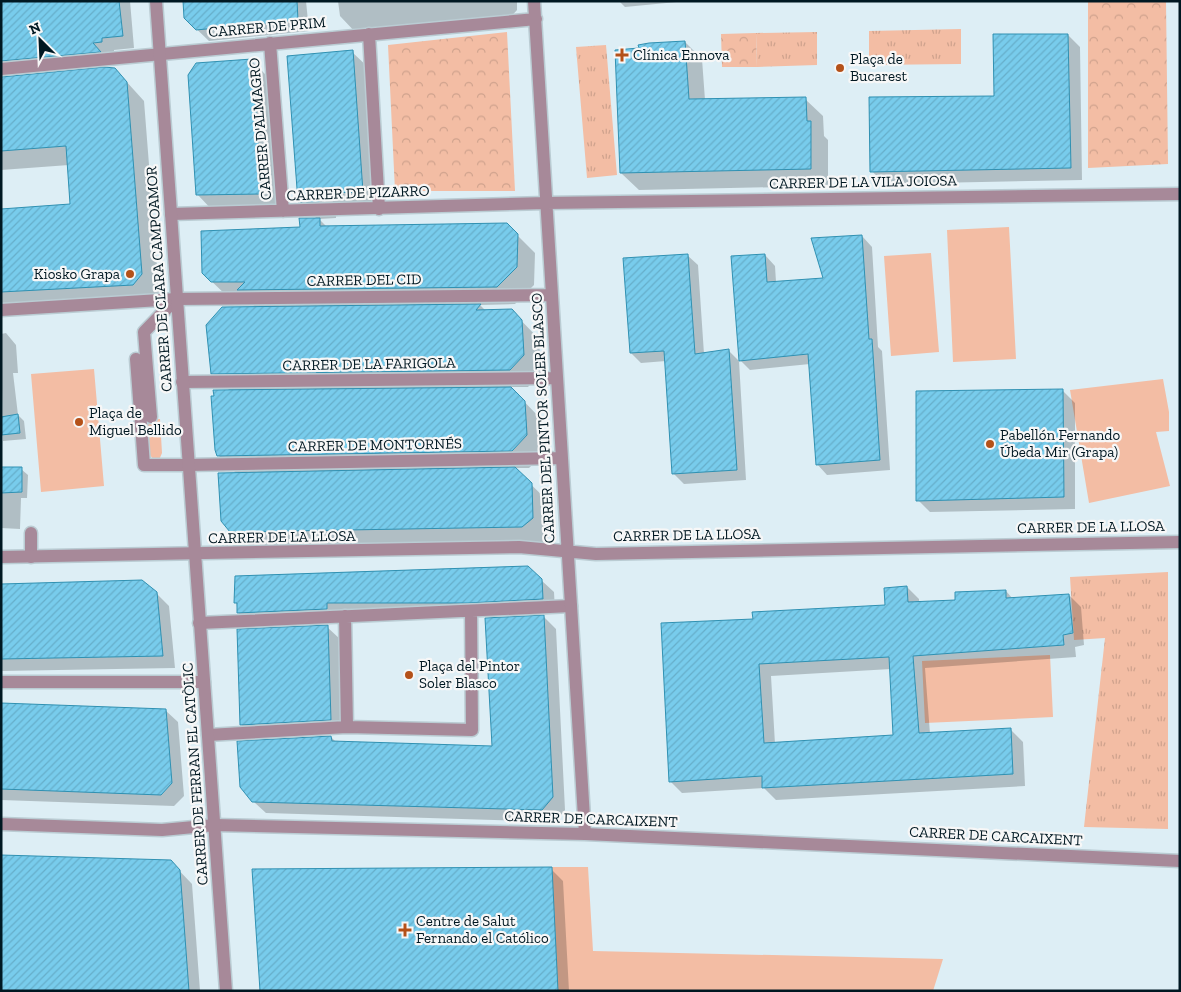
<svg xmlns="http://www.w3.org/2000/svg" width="1181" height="992" viewBox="0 0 1181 992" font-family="'Zilla Slab',serif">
	<defs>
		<pattern id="grass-tufts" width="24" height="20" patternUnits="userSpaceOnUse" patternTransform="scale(1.25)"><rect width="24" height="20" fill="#f3bda4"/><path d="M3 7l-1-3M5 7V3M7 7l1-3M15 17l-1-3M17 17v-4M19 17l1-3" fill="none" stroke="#cfa28d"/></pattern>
		<pattern id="park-crowns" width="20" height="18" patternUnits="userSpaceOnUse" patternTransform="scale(1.25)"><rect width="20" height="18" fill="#f3bda4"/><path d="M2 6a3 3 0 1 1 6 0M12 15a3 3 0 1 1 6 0" fill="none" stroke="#cfa28d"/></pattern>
		<pattern id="building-hatch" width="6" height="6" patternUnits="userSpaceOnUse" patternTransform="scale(1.25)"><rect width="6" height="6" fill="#78ccec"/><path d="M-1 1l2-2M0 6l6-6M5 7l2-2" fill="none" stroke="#66aeca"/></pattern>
	</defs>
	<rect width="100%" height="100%" fill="#ddeef5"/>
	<path fill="url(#grass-tufts)" d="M 961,29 L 961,64 L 869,65 L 869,31 Z
		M 817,32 L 817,65 L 757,67 L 756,33 Z
		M 606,45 L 617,175 L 587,178 L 576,47 Z
		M 1168,572 L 1168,829 L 1084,827 L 1105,638 L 1074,640 L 1070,577 Z"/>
	<path fill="url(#park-crowns)" d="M 1088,1 L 1166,1 L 1168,164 L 1088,168 Z
		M 507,32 L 515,191 L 395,191 L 388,45 Z
		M 756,33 L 757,67 L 722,67 L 721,34 Z"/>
	<path fill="#f3bda4" d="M 1009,227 L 1016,359 L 953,362 L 947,230 Z
		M 931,253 L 939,352 L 891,356 L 884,256 Z
		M 94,369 L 104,486 L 41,492 L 31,374 Z
		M 1163,379 L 1169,412 L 1169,431 L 1156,432 L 1170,486 L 1089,503 L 1070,390 Z
		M 160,419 L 162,453 L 159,460 L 154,460 L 149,454 L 146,420 Z
		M 1050,655 L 1053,717 L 925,723 L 922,661 Z
		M 552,867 L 588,867 L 593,951 L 943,959 L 933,991 L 558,991 Z"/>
	<path fill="#0003" fill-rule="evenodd" d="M 1,1 L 130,1 L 134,48 L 114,50 L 114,54 L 1,64 Z
		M 184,1 L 306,1 L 309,31 L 209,41 L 185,18 Z
		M 338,1 L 517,1 L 517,10 L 508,20 L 357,34 L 340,16 Z
		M 619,1 L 687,1 L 625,7 Z
		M 1068,35 L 1080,47 L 1082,180 L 884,184 L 872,171 L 995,97 Z
		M 685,42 L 702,59 L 705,100 L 805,99 L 823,116 L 824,136 L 828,140 L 828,186 L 639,190 L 621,173 L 640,50 Z
		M 352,52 L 370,69 L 380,209 L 336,210 L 336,218 L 319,219 L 327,227 L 506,224 L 535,253 L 534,285 L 515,304 L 480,305 L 486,311 L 511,310 L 539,339 L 541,372 L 528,387 L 510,387 L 542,420 L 544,453 L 529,468 L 514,468 L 549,502 L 550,536 L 540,544 L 249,549 L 231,531 L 236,473 L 219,456 L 230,391 L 212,373 L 256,308 L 248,299 L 230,299 L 203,273 L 317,219 L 300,202 Z
		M 251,60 L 269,78 L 279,211 L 214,212 L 197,194 Z
		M 115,69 L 144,101 L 159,292 L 150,302 L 1,311 L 1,210 L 72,205 L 69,165 L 1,170 L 1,85 Z
		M 862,236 L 872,247 L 878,347 L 882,351 L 890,470 L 827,475 L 817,464 L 810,364 L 750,370 L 740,360 L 765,255 L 775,266 L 776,282 L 825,280 Z
		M 687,255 L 698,265 L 704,354 L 729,351 L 739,361 L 746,480 L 684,484 L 673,473 L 666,361 L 641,363 L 631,353 Z
		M 6,333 L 16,345 L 18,373 L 13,373 L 18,415 L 24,421 L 26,439 L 3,441 L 1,334 Z
		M 1063,391 L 1075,403 L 1075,509 L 930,512 L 918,500 Z
		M 1,468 L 21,469 L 28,475 L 27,498 L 21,498 L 20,529 L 1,528 Z
		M 541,580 L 554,592 L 555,611 L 250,625 L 238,613 L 236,602 Z
		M 1,585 L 156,593 L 169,606 L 175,668 L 1,671 Z
		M 907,587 L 919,599 L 919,603 L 956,601 L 1006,591 L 1013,599 L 1069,595 L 1081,607 L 1084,645 L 1075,647 L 1076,657 L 925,668 L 930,734 L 1011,730 L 1023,742 L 1025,786 L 776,800 L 764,788 L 682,793 L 670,781 L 754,620 L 886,606 ZM 891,669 L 895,736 L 775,744 L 771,676 Z
		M 544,617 L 556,629 L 565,810 L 555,822 L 266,813 L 253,801 L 331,737 L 336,742 L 494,747 Z
		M 327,627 L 340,639 L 343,732 L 253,737 L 241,725 Z
		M 1,704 L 165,710 L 178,722 L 184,796 L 174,806 L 1,800 Z
		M 170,861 L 192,884 L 200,991 L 1,991 Z
		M 551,869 L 563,881 L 569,991 L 261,991 Z"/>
	<path fill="url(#building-hatch)" stroke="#3091b2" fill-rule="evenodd" d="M 1,1 L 119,1 L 123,36 L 102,38 L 102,42 L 93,43 L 101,52 L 1,61 Z
		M 183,1 L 297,1 L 298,20 L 196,30 L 184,18 Z
		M 993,34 L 1068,34 L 1071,168 L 870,172 L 869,97 L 994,96 Z
		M 685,41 L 689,99 L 806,97 L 807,121 L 811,121 L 811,169 L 620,173 L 615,50 L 639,48 L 638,45 L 649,43 Z
		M 353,50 L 363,192 L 319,193 L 319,202 L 298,202 L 287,56 Z
		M 252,59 L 262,194 L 196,195 L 188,75 L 196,63 Z
		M 104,67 L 115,68 L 127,82 L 142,274 L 133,285 L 1,292 L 1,209 L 70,204 L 66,146 L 1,151 L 1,77 Z
		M 299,218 L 320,218 L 320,226 L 507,223 L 518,234 L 517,267 L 497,287 L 237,290 L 245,282 L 211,282 L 202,273 L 201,231 L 300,227 Z
		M 862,235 L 869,339 L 872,339 L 880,460 L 816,465 L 808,354 L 739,361 L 731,256 L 765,254 L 767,282 L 823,278 L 811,238 Z
		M 688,254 L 695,354 L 729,349 L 737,470 L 672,474 L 664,351 L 630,353 L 623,258 Z
		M 481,304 L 476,310 L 512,309 L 522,320 L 524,355 L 510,370 L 211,374 L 206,325 L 222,307 Z
		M 511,387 L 525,401 L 527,435 L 512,451 L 217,456 L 215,450 L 211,396 L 214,396 L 213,390 Z
		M 1063,389 L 1064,497 L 916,501 L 916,391 Z
		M 18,414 L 20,433 L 1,435 L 1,417 Z
		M 1,467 L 22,467 L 22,492 L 1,493 Z
		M 515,467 L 532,483 L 533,518 L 522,527 L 230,532 L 221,521 L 218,473 Z
		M 528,566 L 542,579 L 543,599 L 468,603 L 327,603 L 327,609 L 237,613 L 237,603 L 234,603 L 235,576 Z
		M 142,580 L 157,592 L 163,656 L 1,659 L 1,584 Z
		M 907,586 L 908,602 L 955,600 L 955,592 L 1006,590 L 1006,598 L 1069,594 L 1073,633 L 1063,635 L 1064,645 L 913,656 L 919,733 L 1011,728 L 1013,774 L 762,788 L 762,776 L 669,782 L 661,623 L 753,619 L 752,612 L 885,605 L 884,588 ZM 889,657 L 893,735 L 764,743 L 759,664 Z
		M 544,615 L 553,797 L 542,810 L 252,802 L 240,787 L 237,741 L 331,736 L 332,741 L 492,746 L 485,618 Z
		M 328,625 L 331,720 L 240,725 L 237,629 Z
		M 1,703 L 166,709 L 172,783 L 161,795 L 1,789 Z
		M 1,855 L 171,860 L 180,870 L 189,991 L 1,991 Z
		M 552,867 L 558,991 L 260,991 L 252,869 Z"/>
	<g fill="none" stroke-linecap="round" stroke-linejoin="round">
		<defs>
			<path id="service" d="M 136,359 L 144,465 L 188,465
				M 151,417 L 144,332 L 176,299
				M 31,557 L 31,533"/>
			<path id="pedestrian" d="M 345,616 L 347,727 L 472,730 L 471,611
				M 199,623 L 571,606
				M 208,735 L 347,727"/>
			<path id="minor" d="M 534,1 L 585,834
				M 369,34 L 379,209
				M 270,43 L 283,211
				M 1,69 L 536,19
				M 171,214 L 546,203 L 1180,194
				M 1,310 L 176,299 L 552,295
				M 182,382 L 557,378
				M 188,465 L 562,458
				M 1,557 L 519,547 L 596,554 L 1180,542
				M 1,682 L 204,682
				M 1,824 L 162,830 L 215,825 L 585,834 L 1180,861"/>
			<path id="tertiary" d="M 156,1 L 226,991"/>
		</defs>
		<use href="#service" stroke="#baccd3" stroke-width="15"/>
		<use href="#pedestrian" stroke="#baccd3" stroke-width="15"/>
		<use href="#minor" stroke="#baccd3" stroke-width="15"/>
		<use href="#tertiary" stroke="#baccd3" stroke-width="15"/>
		<use href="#service" stroke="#a78999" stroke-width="12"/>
		<use href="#pedestrian" stroke="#a78999" stroke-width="12"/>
		<use href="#minor" stroke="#a78999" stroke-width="12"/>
		<use href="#tertiary" stroke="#a78999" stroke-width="12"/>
	</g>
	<g fill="#b45119" stroke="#f7f7f7" stroke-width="2">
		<path d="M619.5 47.5h5v5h5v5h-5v5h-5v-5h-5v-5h5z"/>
		<circle cx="840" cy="68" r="5"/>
		<circle cx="130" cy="274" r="5"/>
		<circle cx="79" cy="422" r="5"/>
		<circle cx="990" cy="444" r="5"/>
		<circle cx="409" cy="675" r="5"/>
		<path d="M402.5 922.5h5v5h5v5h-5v5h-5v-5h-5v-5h5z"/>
	</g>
	<g text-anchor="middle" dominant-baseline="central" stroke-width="4.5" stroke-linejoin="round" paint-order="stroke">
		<g font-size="15" fill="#001822" stroke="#f7f7f7">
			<text transform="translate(267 27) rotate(-5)">CARRER DE PRIM</text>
			<text transform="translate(260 129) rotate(-95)">CARRER D'ALMAGRO</text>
			<text transform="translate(863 182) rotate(-1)">CARRER DE LA VILA JOIOSA</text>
			<text transform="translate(358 193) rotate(-2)">CARRER DE PIZARRO</text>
			<text transform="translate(159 279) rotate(-94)">CARRER DE CLARA CAMPOAMOR</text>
			<text transform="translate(364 280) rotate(-1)">CARRER DEL CID</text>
			<text transform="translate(369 364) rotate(-1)">CARRER DE LA FARIGOLA</text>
			<text transform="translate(543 418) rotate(-93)">CARRER DEL PINTOR SOLER BLASCO</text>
			<text transform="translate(375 445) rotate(-1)">CARRER DE MONTORNÉS</text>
			<text transform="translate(1091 527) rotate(-1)">CARRER DE LA LLOSA</text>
			<text transform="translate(687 535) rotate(-1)">CARRER DE LA LLOSA</text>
			<text transform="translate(282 537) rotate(-1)">CARRER DE LA LLOSA</text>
			<text transform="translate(195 774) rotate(-94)">CARRER DE FERRAN EL CATÒLIC</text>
			<text transform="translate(591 819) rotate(2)">CARRER DE CARCAIXENT</text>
			<text transform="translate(996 836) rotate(3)">CARRER DE CARCAIXENT</text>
		</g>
		<g font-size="15" fill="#001822" stroke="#f7f7f7" text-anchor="start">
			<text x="633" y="55">Clínica Ennova</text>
			<text x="850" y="59">Plaça de<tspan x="850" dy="17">Bucarest</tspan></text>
			<text x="120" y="274" text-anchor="end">Kiosko Grapa</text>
			<text x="89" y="413">Plaça de<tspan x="89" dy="17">Miguel Bellido</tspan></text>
			<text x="1000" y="435">Pabellón Fernando<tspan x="1000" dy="17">Úbeda Mir (Grapa)</tspan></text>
			<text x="419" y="666">Plaça del Pintor<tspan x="419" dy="17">Soler Blasco</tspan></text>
			<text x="416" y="921">Centre de Salut<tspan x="416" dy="17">Fernando el Católico</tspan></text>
		</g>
	</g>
	<rect width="1181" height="992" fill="none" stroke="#001822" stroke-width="5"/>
	<g transform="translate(40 40) rotate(336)" stroke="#f7f7f7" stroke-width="4" paint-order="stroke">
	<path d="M0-4L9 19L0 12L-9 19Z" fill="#001822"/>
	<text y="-8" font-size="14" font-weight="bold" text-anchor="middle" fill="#001822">N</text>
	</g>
</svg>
